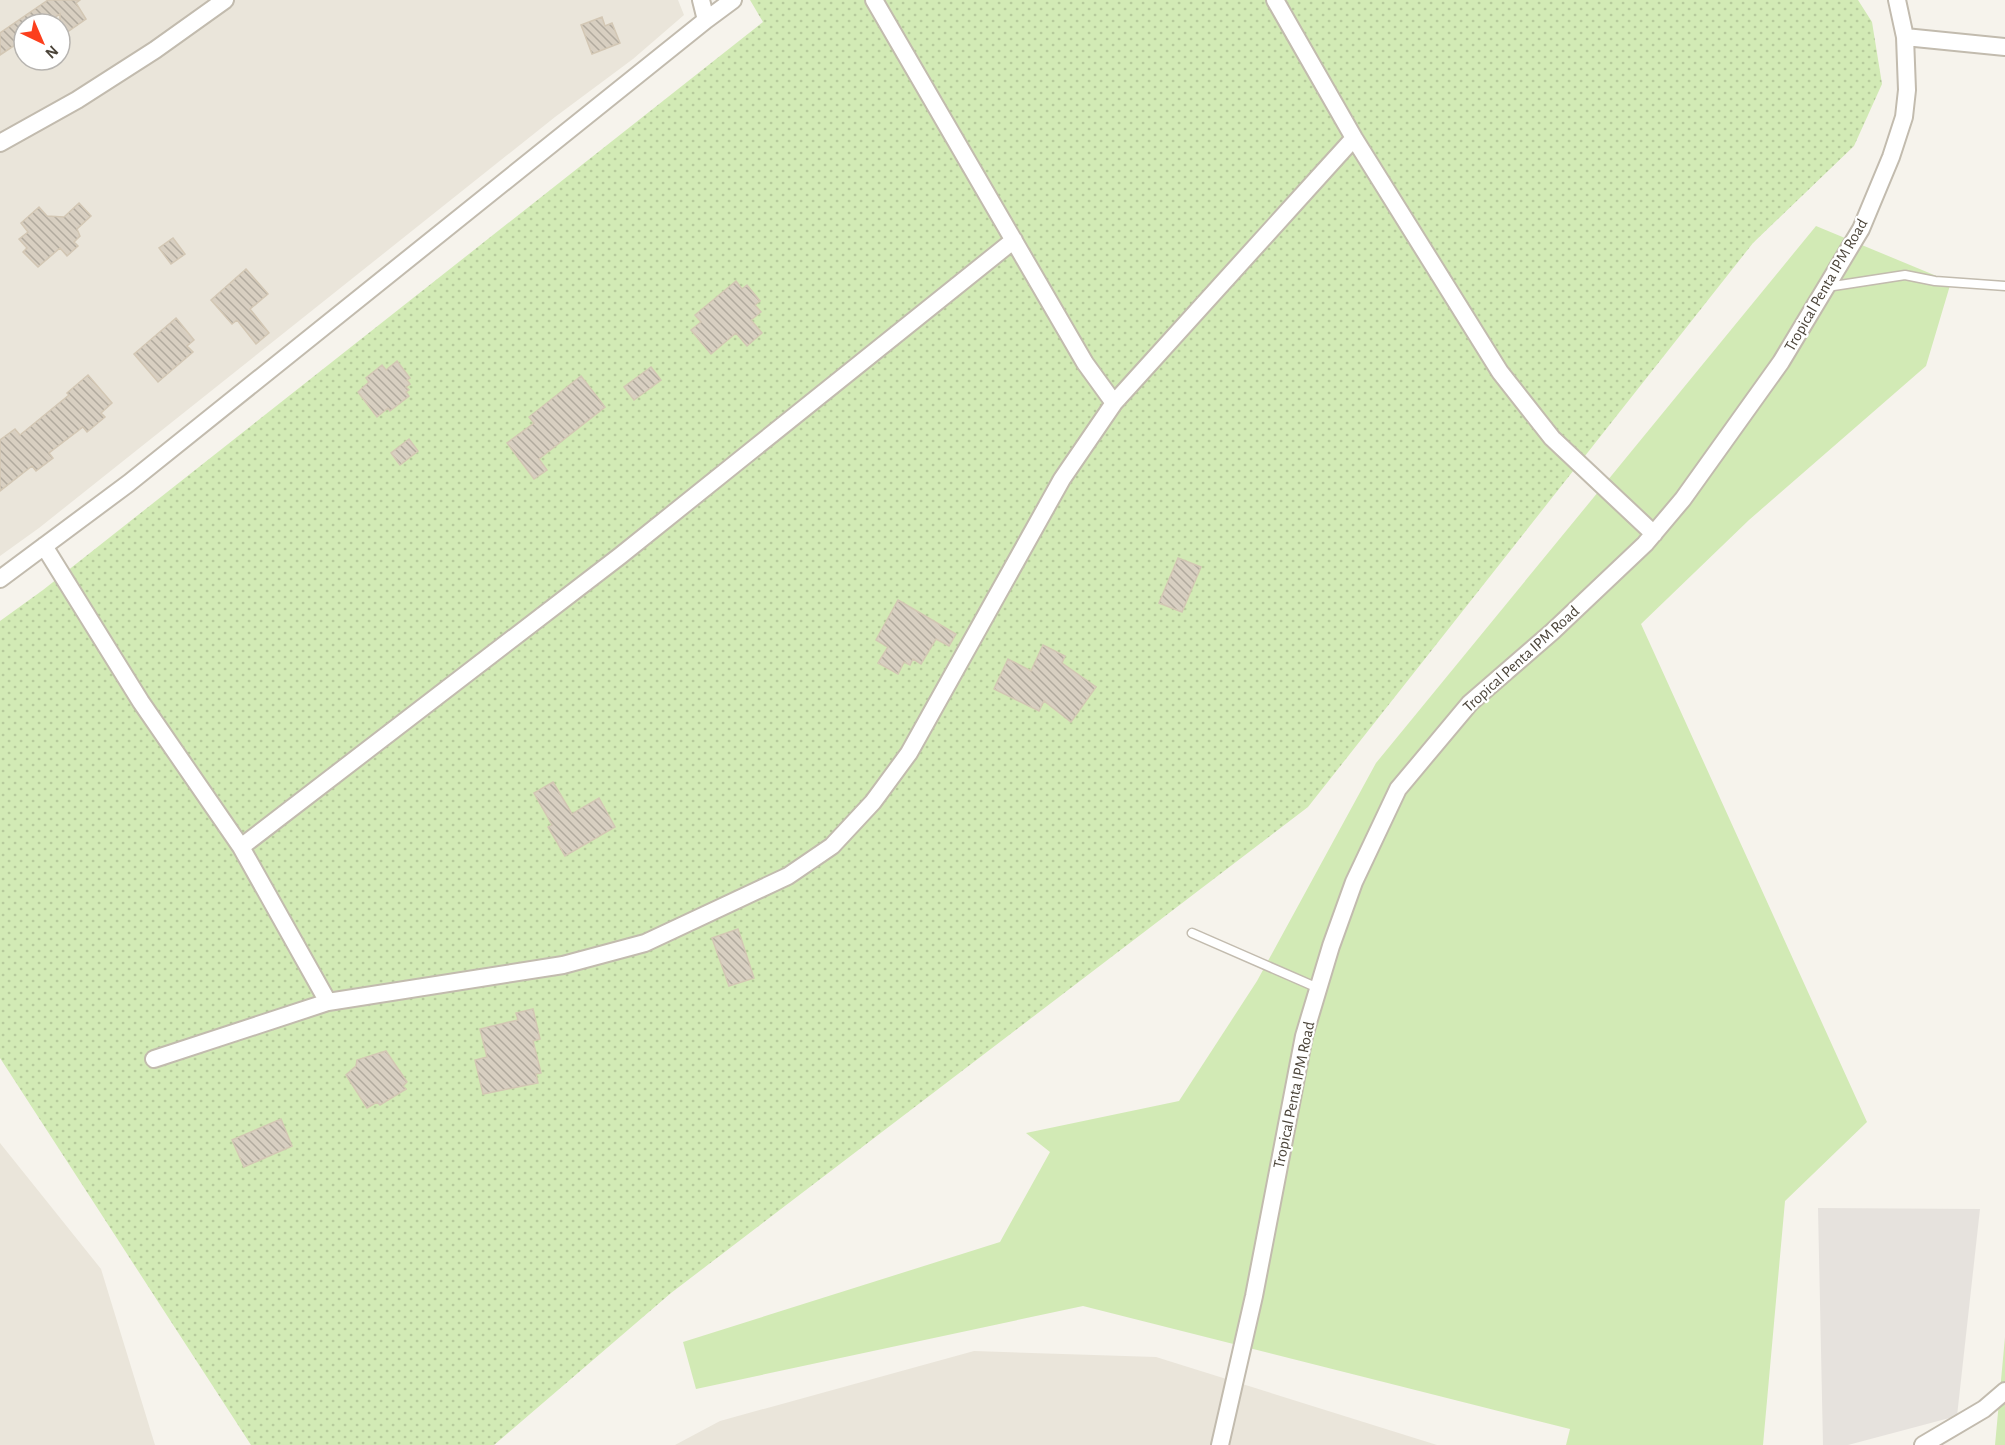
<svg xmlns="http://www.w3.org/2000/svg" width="2005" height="1445" viewBox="0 0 2005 1445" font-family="'Alegreya Sans',sans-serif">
	<defs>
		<pattern id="garden-dots" width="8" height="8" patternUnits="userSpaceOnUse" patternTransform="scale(1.5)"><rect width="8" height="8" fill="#d2eab5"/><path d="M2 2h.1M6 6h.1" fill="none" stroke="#b6ca9c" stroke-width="1.8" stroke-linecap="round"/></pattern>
		<pattern id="building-back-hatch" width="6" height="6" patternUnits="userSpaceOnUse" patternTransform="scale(1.5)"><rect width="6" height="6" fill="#d8cfc1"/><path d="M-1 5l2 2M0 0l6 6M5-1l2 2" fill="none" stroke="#b1aa9e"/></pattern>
	</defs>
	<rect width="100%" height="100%" fill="#f6f3ec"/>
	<path fill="#eae5da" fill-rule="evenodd" d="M 0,0 L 678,0 L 684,15 L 633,59 L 555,117 L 39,528 L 0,556 ZM 24,24 L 60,24 L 60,60 L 24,60 Z
		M 0,1143 L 101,1269 L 155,1445 L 0,1445 Z
		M 974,1351 L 1156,1357 L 1437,1445 L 675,1445 L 720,1421 Z"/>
	<path fill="#e6e2dd" d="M 1818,1208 L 1980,1209 L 1957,1416 L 1848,1445 L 1823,1445 Z"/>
	<path fill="#d2eab5" d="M 1816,226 L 1951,282 L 1926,366 L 1749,520 L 1641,624 L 1867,1122 L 1785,1201 L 1763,1445 L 1566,1445 L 1570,1429 L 1083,1306 L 696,1389 L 683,1342 L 1000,1242 L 1050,1152 L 1026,1133 L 1179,1101 L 1257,981 L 1376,763 Z
		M 2005,1337 L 2005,1445 L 1995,1445 Z"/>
	<path fill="url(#garden-dots)" d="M 750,0 L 1858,0 L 1872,22 L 1882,84 L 1854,146 L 1753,243 L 1308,807 L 671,1293 L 494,1445 L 251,1445 L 0,1058 L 0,621 L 43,590 L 763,22 Z"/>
	<path fill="url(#building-back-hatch)" stroke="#d3c7b4" stroke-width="1.5" d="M 48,0 L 80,0 L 76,3 L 86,19 L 60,37 L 60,14 L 45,24 L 24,24 L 24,39 L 0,55 L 0,33 Z
		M 602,17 L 605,26 L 612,23 L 620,43 L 592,54 L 581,25 Z
		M 79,203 L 91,216 L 77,229 L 80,236 L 74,242 L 78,246 L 67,256 L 60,248 L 38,267 L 23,252 L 27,248 L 19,239 L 28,232 L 21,223 L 39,207 L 47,216 L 64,217 Z
		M 173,238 L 185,254 L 171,264 L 159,248 Z
		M 246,269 L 268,294 L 250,309 L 269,333 L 256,344 L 237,320 L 232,324 L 211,300 Z
		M 736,281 L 742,289 L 747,285 L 760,301 L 755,305 L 761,312 L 751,320 L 762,333 L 747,346 L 736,333 L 711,354 L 691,330 L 701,322 L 695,315 Z
		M 176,318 L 194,340 L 187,346 L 193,352 L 158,382 L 134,354 Z
		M 397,361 L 410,378 L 407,380 L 410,384 L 406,387 L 409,390 L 406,392 L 409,396 L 390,411 L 388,408 L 377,417 L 358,392 L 369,382 L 366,378 L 382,365 L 386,370 Z
		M 651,367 L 661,380 L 634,400 L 624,387 Z
		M 88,375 L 112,403 L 101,413 L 105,417 L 87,432 L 83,427 L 49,453 L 53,458 L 36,471 L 32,466 L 0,491 L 0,440 L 15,429 L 20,435 L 69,395 L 67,393 Z
		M 581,376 L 605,407 L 539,459 L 547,470 L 534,479 L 507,443 L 534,423 L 529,417 Z
		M 409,439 L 418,451 L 400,465 L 391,453 Z
		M 1178,558 L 1201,567 L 1182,612 L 1159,603 Z
		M 898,600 L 956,634 L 949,646 L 936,639 L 921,664 L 913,659 L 910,665 L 904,662 L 898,674 L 878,663 L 888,647 L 876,640 Z
		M 1043,645 L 1065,656 L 1062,663 L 1096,687 L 1071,722 L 1044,701 L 1039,711 L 994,689 L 1008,659 L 1031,671 Z
		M 553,782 L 572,814 L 599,798 L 615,827 L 565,856 L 548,827 L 552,825 L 534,793 Z
		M 738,929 L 754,978 L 729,986 L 712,938 Z
		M 533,1009 L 540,1039 L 533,1041 L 541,1073 L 536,1074 L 538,1083 L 483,1094 L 475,1060 L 487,1057 L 480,1029 L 518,1020 L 516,1013 Z
		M 386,1051 L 407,1082 L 403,1086 L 406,1089 L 380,1105 L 377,1102 L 367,1108 L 346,1075 L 356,1066 L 357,1060 Z
		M 281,1119 L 292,1146 L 244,1167 L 232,1140 Z"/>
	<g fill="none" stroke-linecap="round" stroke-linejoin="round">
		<defs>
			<path id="service" d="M 1827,287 L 1905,275 L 1935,281 L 2005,286
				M 1192,933 L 1318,988"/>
			<path id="minor" d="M 1275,0 L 1354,138 L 1500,372 L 1552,438 L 1654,534
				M 706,20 L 733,0
				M 1905,37 L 2005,47
				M 0,143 L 77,100 L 155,50 L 225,0
				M 1114,403 L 1354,138
				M 44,546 L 141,702 L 241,847 L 328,1002
				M 0,579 L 129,483 L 706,20 L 701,0
				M 241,847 L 620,556 L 1014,240
				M 154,1059 L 328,1002 L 563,965 L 645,943 L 788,876 L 832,846 L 873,802 L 909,753 L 1062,479 L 1114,403 L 1085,363 L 874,0
				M 1220,1445 L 1254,1296 L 1304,1036 L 1331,946 L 1354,882 L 1398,789 L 1470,703 L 1552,632 L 1645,544 L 1683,499 L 1781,362 L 1861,229 L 1891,157 L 1904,117 L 1907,90 L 1905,37 L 1897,0
				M 1923,1445 L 1984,1409 L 2005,1391"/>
		</defs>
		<use href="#service" stroke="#c2bbae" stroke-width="11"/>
		<use href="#minor" stroke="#c2bbae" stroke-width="20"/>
		<use href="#service" stroke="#fff" stroke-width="8"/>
		<use href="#minor" stroke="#fff" stroke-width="16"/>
	</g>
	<g text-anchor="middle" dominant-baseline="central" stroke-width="4.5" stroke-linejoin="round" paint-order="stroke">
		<g font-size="16" fill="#4b4439" stroke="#fff">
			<text transform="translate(1826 285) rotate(-60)">Tropical Penta IPM Road</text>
			<text transform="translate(1521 659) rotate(-42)">Tropical Penta IPM Road</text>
			<text transform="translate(1294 1095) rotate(-78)">Tropical Penta IPM Road</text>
		</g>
	</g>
	<g transform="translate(42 42) rotate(136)"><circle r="28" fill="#ffffff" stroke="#b7b4b0" stroke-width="1.5"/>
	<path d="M0-4.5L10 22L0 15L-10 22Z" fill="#fc3f1d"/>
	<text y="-9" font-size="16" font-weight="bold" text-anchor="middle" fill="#4b4439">N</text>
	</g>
</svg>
